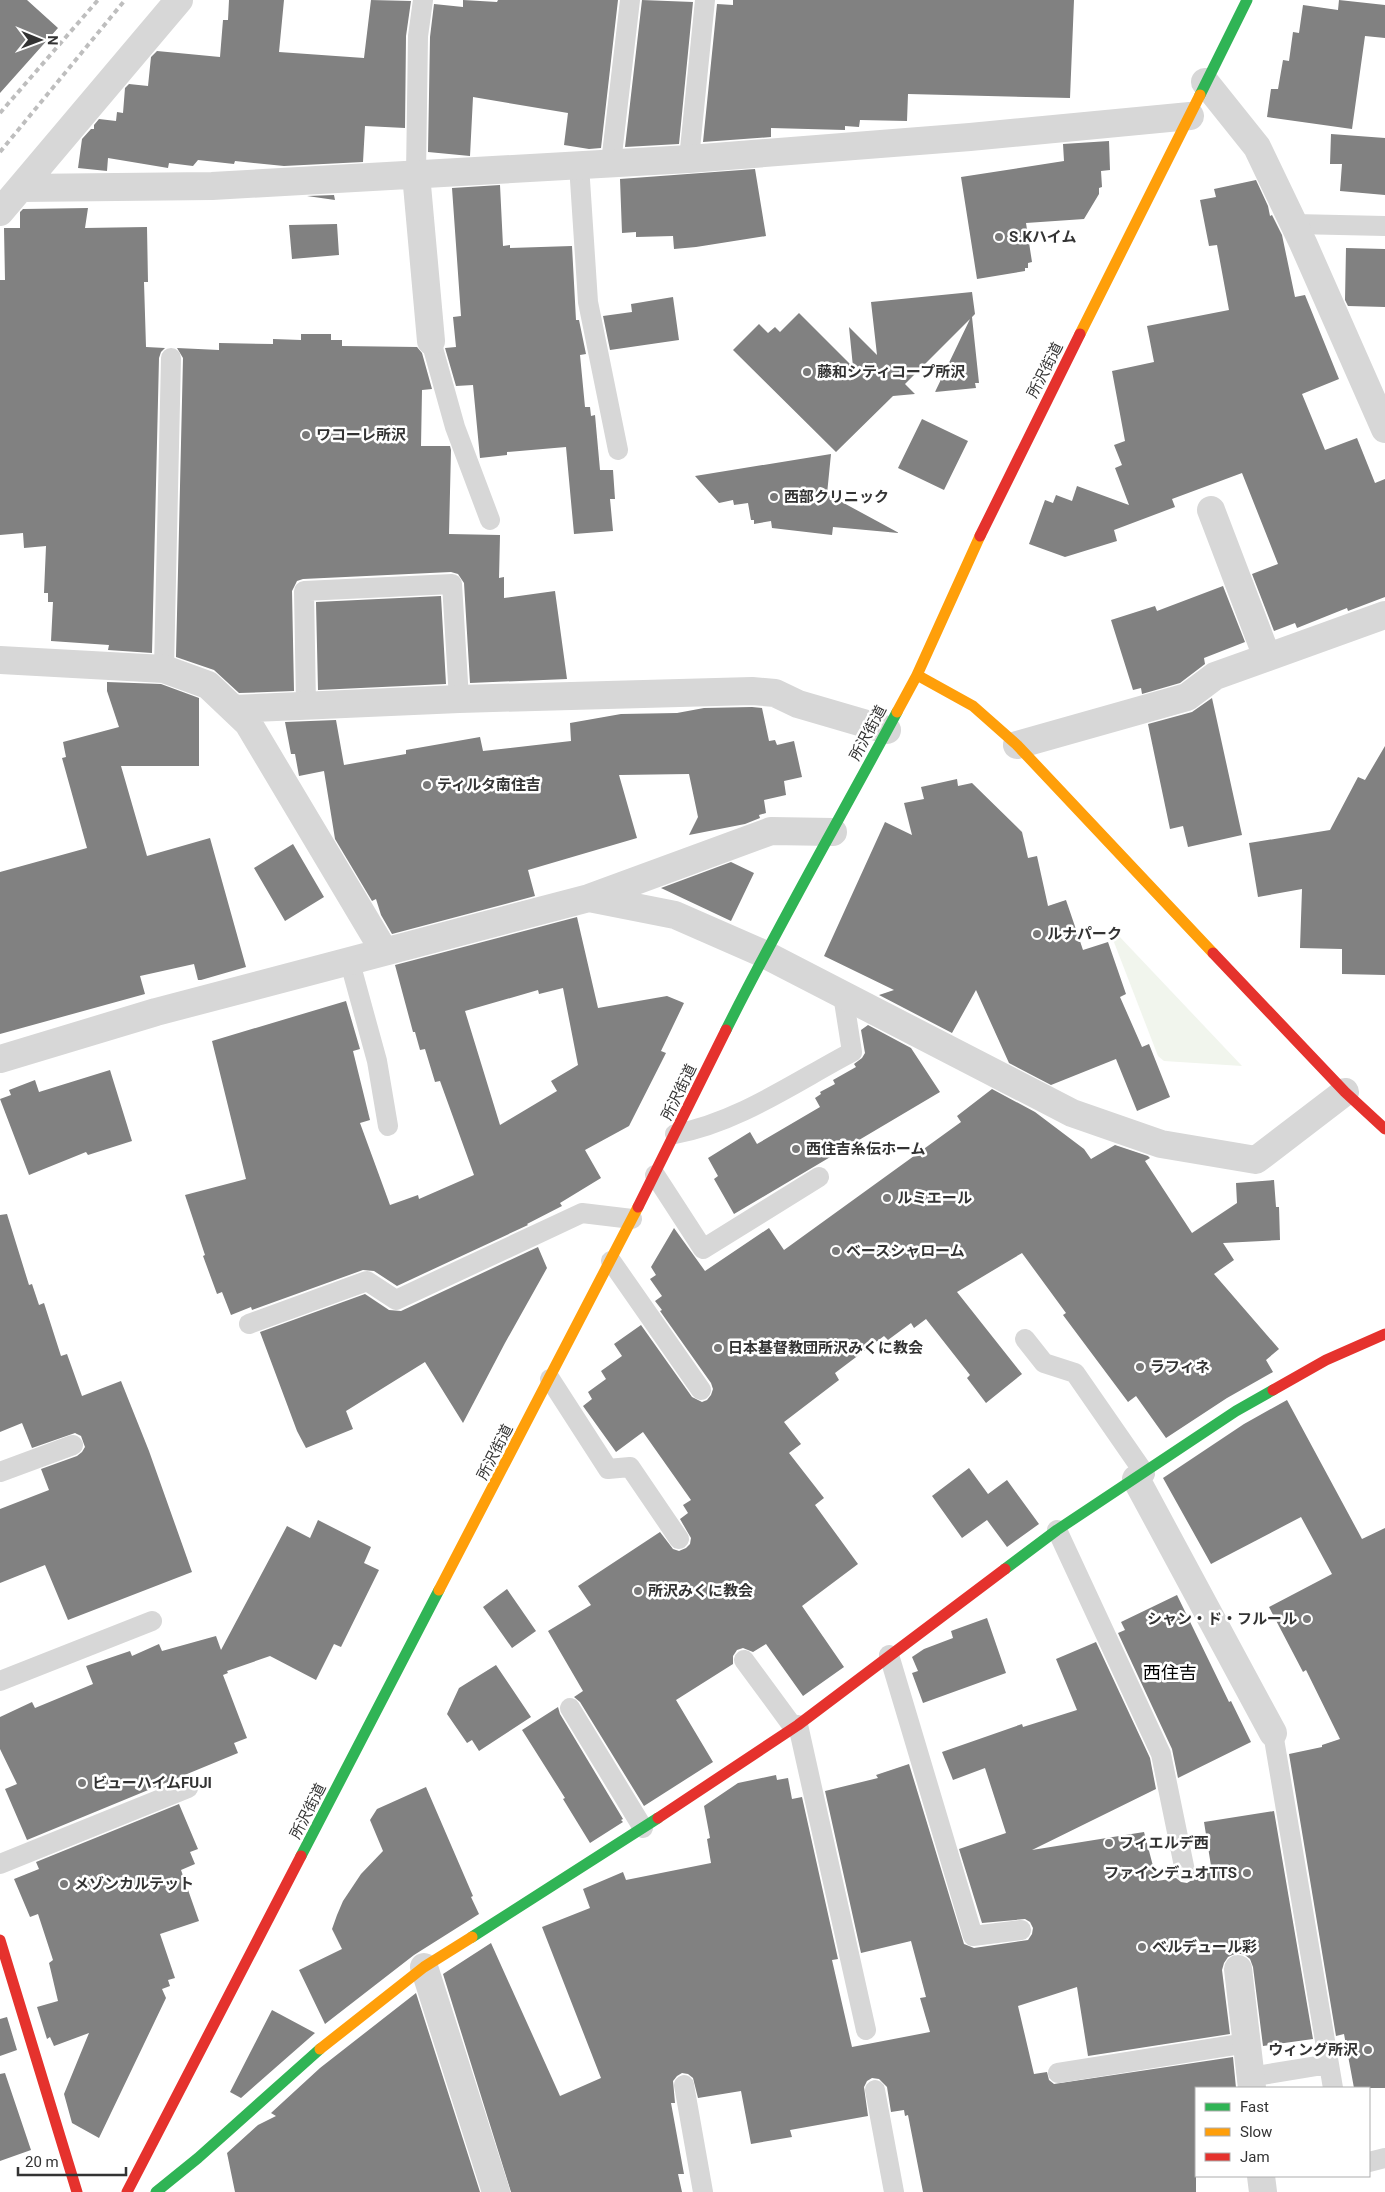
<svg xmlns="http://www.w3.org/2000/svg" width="1385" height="2192" viewBox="0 0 1385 2192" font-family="Roboto,'Noto Sans JP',sans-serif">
	<rect width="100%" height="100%" fill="#fff"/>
	<path fill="#f1f5ed" d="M 1117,934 L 1242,1066 L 1164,1061 L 1158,1056 L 1112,937 Z"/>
	<path fill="#818181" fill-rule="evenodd" d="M 0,0 L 27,0 L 58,28 L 0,93 Z
		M 229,0 L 284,0 L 279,52 L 364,58 L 371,0 L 411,1 L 406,36 L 405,128 L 365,126 L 363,162 L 284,166 L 235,161 L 234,164 L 198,160 L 193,166 L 169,163 L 168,168 L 108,158 L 107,171 L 78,168 L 82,139 L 91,129 L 94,129 L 94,125 L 99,119 L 116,121 L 117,112 L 123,113 L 125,88 L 129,84 L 148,86 L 151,57 L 157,51 L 220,57 L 223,20 L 228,20 Z
		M 463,0 L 497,2 L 498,0 L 618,0 L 601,148 L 589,149 L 564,145 L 568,113 L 473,97 L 470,156 L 428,152 L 430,37 L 434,4 L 463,7 Z
		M 642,0 L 693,2 L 679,144 L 625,147 Z
		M 733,0 L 1074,0 L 1070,98 L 908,94 L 907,121 L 860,120 L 859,127 L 845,126 L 845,130 L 771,128 L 771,137 L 703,142 L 717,4 L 733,5 Z
		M 1339,0 L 1385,5 L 1385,38 L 1365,36 L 1352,129 L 1267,117 L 1271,89 L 1278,89 L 1283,60 L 1289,61 L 1293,32 L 1299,33 L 1303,5 L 1338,10 Z
		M 1331,134 L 1385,138 L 1385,195 L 1340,191 L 1342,164 L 1330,164 Z
		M 1109,141 L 1110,170 L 1101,171 L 1102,187 L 1099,188 L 1099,194 L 1084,219 L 1026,223 L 1032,262 L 1028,263 L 1028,268 L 1025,268 L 1025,271 L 977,279 L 961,177 L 1064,161 L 1063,144 Z
		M 755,169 L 766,236 L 696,247 L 674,249 L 673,236 L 636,237 L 636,232 L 622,233 L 620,179 Z
		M 1256,180 L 1268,206 L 1270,216 L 1272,215 L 1282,235 L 1295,297 L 1305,295 L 1339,379 L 1302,394 L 1325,450 L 1357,438 L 1375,483 L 1385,479 L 1385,597 L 1348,611 L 1347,608 L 1297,628 L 1295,623 L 1274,631 L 1252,574 L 1278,564 L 1242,473 L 1172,499 L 1175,507 L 1114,530 L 1117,541 L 1065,557 L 1029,544 L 1045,500 L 1053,503 L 1056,495 L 1072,501 L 1077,486 L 1129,505 L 1115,468 L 1122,465 L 1114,445 L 1125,441 L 1112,371 L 1154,362 L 1147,326 L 1229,310 L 1217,245 L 1209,246 L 1200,200 L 1216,197 L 1214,189 Z
		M 500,185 L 503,246 L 510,245 L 510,248 L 572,246 L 576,320 L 579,320 L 586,354 L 580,355 L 585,407 L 590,407 L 591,416 L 595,415 L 600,470 L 613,470 L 615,499 L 610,499 L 613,531 L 574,534 L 566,447 L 507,452 L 507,455 L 480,458 L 473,385 L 456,386 L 445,348 L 456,347 L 453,317 L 461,316 L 452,188 Z
		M 334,195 L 335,200 L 307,196 Z
		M 88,208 L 85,228 L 147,227 L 148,282 L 144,282 L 146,347 L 165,348 L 161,352 L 159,358 L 152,653 L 108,650 L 109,645 L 51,641 L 53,602 L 48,602 L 48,593 L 44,593 L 46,546 L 24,548 L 23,533 L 0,535 L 0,280 L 5,280 L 4,228 L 20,228 L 20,212 L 23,209 Z
		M 337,224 L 339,255 L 292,259 L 289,225 Z
		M 1346,248 L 1385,249 L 1385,307 L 1348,306 L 1345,300 Z
		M 972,292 L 975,314 L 972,317 L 979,383 L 975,383 L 976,388 L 935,392 L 970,319 L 905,384 L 915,394 L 893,396 L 836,452 L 733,350 L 759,324 L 768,333 L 775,327 L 780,332 L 799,313 L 853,367 L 849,327 L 877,355 L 871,302 Z
		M 673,297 L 679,340 L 610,350 L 603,316 L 632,312 L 631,304 Z
		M 301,334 L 331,334 L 331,340 L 342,340 L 342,346 L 417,347 L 422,353 L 432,389 L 422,390 L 421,446 L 450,446 L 451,450 L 449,534 L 500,535 L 499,578 L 504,577 L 504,598 L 555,591 L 567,679 L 470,683 L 464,583 L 458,574 L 451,572 L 303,579 L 297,581 L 292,591 L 294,691 L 239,693 L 214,670 L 176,657 L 183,358 L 177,348 L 219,350 L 219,343 L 273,344 L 273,339 L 301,340 Z
		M 922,419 L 968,441 L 944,490 L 898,468 Z
		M 831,454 L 827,494 L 899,533 L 833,527 L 832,535 L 772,528 L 771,521 L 754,524 L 754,520 L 751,520 L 748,503 L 734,505 L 733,500 L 719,503 L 695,476 Z
		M 1223,586 L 1245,642 L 1204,658 L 1205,664 L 1180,683 L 1142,694 L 1141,688 L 1133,690 L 1111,620 L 1155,606 L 1157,611 Z
		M 441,596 L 446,684 L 318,690 L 316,602 Z
		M 107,682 L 161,684 L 199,698 L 199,766 L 121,766 L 147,856 L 210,838 L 246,967 L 201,980 L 198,980 L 194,964 L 140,976 L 145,994 L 0,1034 L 0,872 L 87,848 L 62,758 L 66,757 L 63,742 L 119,727 L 107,691 Z
		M 1212,698 L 1242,835 L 1188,847 L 1183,826 L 1170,829 L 1148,724 L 1192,712 Z
		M 752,707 L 762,708 L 769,741 L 775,740 L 777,745 L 794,741 L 802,777 L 784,781 L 786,795 L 764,800 L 766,813 L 759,815 L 760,818 L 745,824 L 689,835 L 698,817 L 689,774 L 619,775 L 637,838 L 528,870 L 535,896 L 392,934 L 381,915 L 376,899 L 372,901 L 335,839 L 324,771 L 299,776 L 295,754 L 291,754 L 285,722 L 336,720 L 344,765 L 406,754 L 406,750 L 480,737 L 483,751 L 571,741 L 570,723 L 621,714 L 677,713 L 704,708 Z
		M 1385,746 L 1385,975 L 1342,974 L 1342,949 L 1300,948 L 1302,889 L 1258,897 L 1249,843 L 1330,830 L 1358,777 L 1365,780 Z
		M 957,779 L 958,786 L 972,783 L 1022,832 L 1028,858 L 1037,856 L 1048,906 L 1066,900 L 1083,950 L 1108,942 L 1126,994 L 1120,997 L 1142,1047 L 1149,1044 L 1170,1097 L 1137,1111 L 1116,1059 L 1051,1085 L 1009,1063 L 976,990 L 952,1033 L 879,995 L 894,990 L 824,956 L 885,822 L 912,835 L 904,803 L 924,799 L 921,787 Z
		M 293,844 L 324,897 L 285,921 L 254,868 Z
		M 731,862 L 754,873 L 731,921 L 661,888 Z
		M 577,917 L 598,1008 L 667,996 L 684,1003 L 661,1051 L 666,1053 L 629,1126 L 585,1150 L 601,1178 L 560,1203 L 562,1206 L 527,1224 L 528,1225 L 397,1286 L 374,1271 L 363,1270 L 252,1310 L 251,1307 L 231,1315 L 222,1292 L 217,1294 L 203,1256 L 205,1255 L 185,1195 L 246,1179 L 212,1041 L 346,1001 L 360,1049 L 353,1051 L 370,1120 L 360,1123 L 390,1205 L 418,1195 L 419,1199 L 474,1175 L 440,1081 L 435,1082 L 425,1049 L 420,1050 L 415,1032 L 413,1032 L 395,965 ZM 563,988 L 578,1065 L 551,1081 L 557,1091 L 500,1125 L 465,1011 L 538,990 L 539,994 Z
		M 868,1025 L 911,1048 L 940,1092 L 734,1214 L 714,1179 L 718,1176 L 708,1158 L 750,1132 L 757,1144 L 820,1107 L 815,1098 L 821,1094 L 820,1092 L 835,1084 L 833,1080 L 856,1067 L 854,1064 L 862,1058 L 865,1053 L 861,1030 Z
		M 110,1070 L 132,1141 L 88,1155 L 86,1152 L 29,1175 L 0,1099 L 11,1095 L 9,1090 L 35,1080 L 39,1092 Z
		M 992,1089 L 1035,1112 L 1084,1149 L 1091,1159 L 1115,1145 L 1148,1156 L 1150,1158 L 1145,1161 L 1192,1233 L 1237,1203 L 1236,1183 L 1274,1180 L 1276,1207 L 1279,1207 L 1280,1240 L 1223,1243 L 1234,1260 L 1214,1274 L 1279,1349 L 1266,1360 L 1273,1372 L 1227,1398 L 1166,1438 L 1136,1396 L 1128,1402 L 1063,1315 L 1066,1313 L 1022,1253 L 957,1292 L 1022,1374 L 986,1403 L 967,1378 L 970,1375 L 926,1319 L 914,1328 L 911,1323 L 888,1340 L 884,1336 L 835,1373 L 839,1380 L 784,1422 L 801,1444 L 789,1453 L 824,1498 L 815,1505 L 858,1564 L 802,1606 L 844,1667 L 803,1696 L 766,1644 L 753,1652 L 743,1648 L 737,1650 L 733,1656 L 733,1664 L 676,1700 L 713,1762 L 644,1806 L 580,1702 L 574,1697 L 583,1691 L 548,1631 L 591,1605 L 578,1586 L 660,1532 L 673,1549 L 679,1551 L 686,1548 L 690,1544 L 691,1538 L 680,1519 L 688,1513 L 683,1505 L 691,1500 L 643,1432 L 616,1452 L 583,1406 L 592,1399 L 588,1392 L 606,1379 L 601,1371 L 622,1356 L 614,1344 L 641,1325 L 692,1397 L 702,1402 L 707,1400 L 711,1395 L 713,1389 L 711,1383 L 660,1311 L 662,1310 L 655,1301 L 662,1296 L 650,1279 L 656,1275 L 651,1267 L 674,1228 L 705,1271 L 769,1228 L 784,1250 L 961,1122 L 957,1116 Z
		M 7,1214 L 29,1285 L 32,1284 L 39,1305 L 44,1303 L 61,1356 L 67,1354 L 82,1396 L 121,1381 L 149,1451 L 192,1572 L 68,1620 L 45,1565 L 0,1583 L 0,1509 L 49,1490 L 41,1469 L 77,1456 L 82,1452 L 85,1447 L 81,1436 L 75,1433 L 32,1448 L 22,1423 L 0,1432 L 0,1215 Z
		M 538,1247 L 547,1268 L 505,1343 L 463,1423 L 425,1362 L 346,1411 L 353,1429 L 306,1448 L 297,1431 L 260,1332 L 365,1294 L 389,1310 L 401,1311 Z
		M 1287,1400 L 1362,1539 L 1385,1528 L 1385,2088 L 1354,2088 L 1344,2034 L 1336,2036 L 1289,1754 L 1322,1747 L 1322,1745 L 1340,1739 L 1306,1670 L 1303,1672 L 1269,1607 L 1332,1574 L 1301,1517 L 1211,1564 L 1163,1478 L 1244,1424 Z
		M 969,1468 L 988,1494 L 1007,1480 L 1039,1524 L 1007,1547 L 987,1520 L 962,1538 L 932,1496 Z
		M 318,1520 L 371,1547 L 364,1563 L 379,1570 L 341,1647 L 334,1644 L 316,1680 L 270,1656 L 227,1671 L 228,1673 L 223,1675 L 247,1738 L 234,1743 L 238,1753 L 27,1840 L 5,1789 L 17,1784 L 0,1749 L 0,1717 L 32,1702 L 35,1708 L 93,1684 L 86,1666 L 130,1651 L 132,1656 L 159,1644 L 162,1651 L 216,1636 L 221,1650 L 287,1526 L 310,1538 Z
		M 507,1589 L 536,1631 L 512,1648 L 483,1607 Z
		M 1177,1595 L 1229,1702 L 1231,1701 L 1251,1742 L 1178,1778 L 1172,1749 L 1118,1633 L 1125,1630 L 1121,1622 Z
		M 987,1618 L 1006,1673 L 923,1703 L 912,1673 L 918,1671 L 912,1657 L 924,1649 L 953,1638 L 951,1631 Z
		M 1096,1642 L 1150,1758 L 1156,1789 L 1032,1850 L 1144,1832 L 1157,1881 L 1176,1878 L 1181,1882 L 1187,1883 L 1192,1880 L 1196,1875 L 1212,1872 L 1204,1822 L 1274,1811 L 1313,2039 L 1263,2046 L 1253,1967 L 1250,1959 L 1245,1955 L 1237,1953 L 1228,1957 L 1224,1963 L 1222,1970 L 1230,2034 L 1088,2056 L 1077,1987 L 1018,2006 L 1034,2074 L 1047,2072 L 1049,2080 L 1054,2084 L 1233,2057 L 1236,2088 L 1196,2088 L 1196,2192 L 923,2192 L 908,2115 L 905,2116 L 904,2110 L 891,2112 L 887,2087 L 879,2079 L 872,2078 L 867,2081 L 864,2087 L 868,2116 L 790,2130 L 792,2137 L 751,2144 L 741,2091 L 698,2098 L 693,2078 L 688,2074 L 682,2073 L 677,2076 L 673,2081 L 675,2103 L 671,2103 L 684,2174 L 678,2174 L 682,2192 L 511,2192 L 443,1974 L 491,1943 L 560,2096 L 601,2078 L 542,1927 L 590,1908 L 583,1889 L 623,1872 L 626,1880 L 711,1863 L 707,1839 L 710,1838 L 704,1806 L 738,1783 L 776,1775 L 777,1780 L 788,1778 L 792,1799 L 802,1797 L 838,1959 L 832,1960 L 852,2047 L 930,2032 L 920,1998 L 926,1997 L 911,1941 L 861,1953 L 825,1791 L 878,1778 L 876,1775 L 909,1764 L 964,1944 L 974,1948 L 1028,1940 L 1032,1934 L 1033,1928 L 1030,1922 L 1025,1919 L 982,1923 L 959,1849 L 1006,1833 L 985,1768 L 953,1780 L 942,1752 L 1022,1724 L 1023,1727 L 1077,1710 L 1056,1659 Z
		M 496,1665 L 531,1717 L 479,1751 L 472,1740 L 467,1743 L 447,1714 L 459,1688 Z
		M 558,1707 L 560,1714 L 623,1819 L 621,1820 L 623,1822 L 590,1843 L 563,1799 L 565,1798 L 522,1730 Z
		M 426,1787 L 473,1896 L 471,1897 L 479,1914 L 414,1955 L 325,2024 L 299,1970 L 342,1949 L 332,1929 L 337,1915 L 343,1901 L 361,1874 L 383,1851 L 370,1820 L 377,1809 Z
		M 179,1804 L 198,1849 L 190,1852 L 195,1864 L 181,1870 L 199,1921 L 160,1934 L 175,1978 L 168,1980 L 170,1986 L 162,1989 L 166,1998 L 99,2138 L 72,2123 L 64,2094 L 89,2033 L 54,2046 L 50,2037 L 47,2039 L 37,2007 L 58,2001 L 49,1963 L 53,1960 L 38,1914 L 30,1917 L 14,1879 L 39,1869 L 36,1862 Z
		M 416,1993 L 480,2192 L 235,2192 L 227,2153 L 258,2125 L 276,2116 L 271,2113 L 320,2068 Z
		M 272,2010 L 315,2033 L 241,2098 L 230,2092 Z
		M 7,2017 L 17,2050 L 0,2056 L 0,2019 Z
		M 5,2073 L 31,2150 L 0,2161 L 0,2074 Z"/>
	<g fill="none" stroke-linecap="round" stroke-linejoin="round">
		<path stroke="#d7d7d7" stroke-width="20" d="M 689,159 L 705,0
			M 611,163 L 630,0
			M 579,165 L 588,302 L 618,450
			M 416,174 L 418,36 L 423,0
			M 1294,224 L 1385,226
			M 431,341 L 455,427 L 490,520
			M 164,669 L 171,358
			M 306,705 L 304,591 L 452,584 L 459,699
			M 349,959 L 377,1061 L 388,1126
			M 675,1134 C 739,1122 795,1082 852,1052 L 843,995
			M 655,1175 L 703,1249 L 819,1177
			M 611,1261 L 701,1390
			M 249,1324 L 367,1281 L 396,1300 L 582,1213 L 632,1219
			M 1025,1339 L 1044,1363 L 1075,1373 L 1145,1474
			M 550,1379 L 608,1469 L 630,1467 L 679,1539
			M 0,1472 L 73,1445
			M 1057,1530 L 1161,1754 L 1185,1871
			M 889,1655 L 973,1936 L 1021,1930
			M 744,1660 L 794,1728
			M 0,1681 L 152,1621
			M 570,1708 L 643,1828
			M 798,1725 L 866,2030
			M 1273,1733 L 1333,2088
			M 0,1864 L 188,1788
			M 1058,2073 L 1247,2043
			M 1250,2077 L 1329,2064
			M 684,2085 L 703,2192
			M 875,2090 L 894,2192
			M 1369,2162 L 1385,2158"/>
		<path stroke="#d7d7d7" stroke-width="28" d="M 1205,82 L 1257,147 L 1303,243 L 1385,429
			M 416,174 L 431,341
			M 21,188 L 212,186 L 689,159 L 970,137 L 1190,116
			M 0,212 L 179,0
			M 1211,510 L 1267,657
			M 0,660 L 164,669 L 208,685 L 248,723 L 384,951
			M 234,709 L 459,699 L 752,691 L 775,693 L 798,704 L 887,730
			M 1017,745 L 1187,697 L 1215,676 L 1385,615
			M 589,898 L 675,915 L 764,954 L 1072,1113 L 1161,1144 L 1256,1160 L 1345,1092
			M 0,1059 L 156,1012 L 589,898 L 771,831 L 833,832
			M 1136,1479 L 1273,1733
			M 424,1967 L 496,2192
			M 1238,1969 L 1252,2088
			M 1261,2176 L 1263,2192"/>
		<path stroke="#30b455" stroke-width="11" d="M 1200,95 L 1247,0
			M 726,1030 C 780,922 840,818 897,712
			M 1005,1569 L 1057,1530 L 1236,1411 L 1273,1390
			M 301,1856 L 439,1590
			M 472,1937 L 658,1818
			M 156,2192 L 198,2158 L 320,2049"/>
		<path stroke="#ff9f0a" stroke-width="11" d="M 1080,334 L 1200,95
			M 917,675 L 973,706 L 1017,745 L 1213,953
			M 897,712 L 917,675 L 980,536
			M 439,1590 L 638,1207
			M 320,2049 L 424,1967 L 472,1937"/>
		<path stroke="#e5322d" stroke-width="11" d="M 980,536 L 1080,334
			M 1213,953 L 1345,1092 L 1385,1129
			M 638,1207 L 726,1030
			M 1273,1390 L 1326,1360 L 1385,1334
			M 658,1818 L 798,1725 L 1005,1569
			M 0,1940 L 77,2192
			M 127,2192 L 301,1856"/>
		<path stroke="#bebebe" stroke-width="4" stroke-dasharray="5 4" stroke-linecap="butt" d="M 0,113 L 98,0
			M 0,152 L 125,0"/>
	</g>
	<g fill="#7a7a7a" stroke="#fff" stroke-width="2">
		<circle cx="999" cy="237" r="5"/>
		<circle cx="807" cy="372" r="5"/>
		<circle cx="306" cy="435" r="5"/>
		<circle cx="774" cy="497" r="5"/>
		<circle cx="427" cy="785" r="5"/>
		<circle cx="1037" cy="934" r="5"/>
		<circle cx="796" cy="1149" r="5"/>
		<circle cx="887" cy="1198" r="5"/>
		<circle cx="836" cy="1251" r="5"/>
		<circle cx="718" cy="1348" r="5"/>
		<circle cx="1140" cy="1367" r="5"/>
		<circle cx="638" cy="1591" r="5"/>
		<circle cx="1307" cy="1619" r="5"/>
		<circle cx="82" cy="1783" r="5"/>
		<circle cx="1109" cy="1843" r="5"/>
		<circle cx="1247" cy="1873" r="5"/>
		<circle cx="64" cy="1884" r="5"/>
		<circle cx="1142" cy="1947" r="5"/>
		<circle cx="1368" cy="2050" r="5"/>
	</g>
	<g text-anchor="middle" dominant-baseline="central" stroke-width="5" stroke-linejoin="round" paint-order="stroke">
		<g font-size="15" font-weight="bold" fill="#333" stroke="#fff" text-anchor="start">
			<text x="1009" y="237">S.Kハイム</text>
			<text x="817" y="372">藤和シティコープ所沢</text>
			<text x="316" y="435">ワコーレ所沢</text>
			<text x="784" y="497">西部クリニック</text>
			<text x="437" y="785">ティルタ南住吉</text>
			<text x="1047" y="934">ルナパーク</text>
			<text x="806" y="1149">西住吉糸伝ホーム</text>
			<text x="897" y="1198">ルミエール</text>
			<text x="846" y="1251">ベースシャローム</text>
			<text x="728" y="1348">日本基督教団所沢みくに教会</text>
			<text x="1150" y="1367">ラフィネ</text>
			<text x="648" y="1591">所沢みくに教会</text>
			<text x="1297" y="1619" text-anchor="end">シャン・ド・フルール</text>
			<text x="92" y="1783">ビューハイムFUJI</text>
			<text x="1119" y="1843">フィエルデ西</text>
			<text x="1237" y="1873" text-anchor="end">ファインデュオTTS</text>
			<text x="74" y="1884">メゾンカルテット</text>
			<text x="1152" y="1947">ベルデュール彩</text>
			<text x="1358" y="2050" text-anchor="end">ウィング所沢</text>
		</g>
		<g font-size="15" fill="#333" stroke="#fff">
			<text transform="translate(1045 370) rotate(-63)">所沢街道</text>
			<text transform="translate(868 733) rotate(-62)">所沢街道</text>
			<text transform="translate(679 1092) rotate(-64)">所沢街道</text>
			<text transform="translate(495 1452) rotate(-63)">所沢街道</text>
			<text transform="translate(308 1811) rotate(-63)">所沢街道</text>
		</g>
		<g font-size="18" fill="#000" stroke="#fff">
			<text x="1170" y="1672">西住吉</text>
		</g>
	</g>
	<rect x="1195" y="2087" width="175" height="90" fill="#ffffff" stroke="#adadad"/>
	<rect x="1205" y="2103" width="25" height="8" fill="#30b455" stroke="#adadad"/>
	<text x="1240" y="2112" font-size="15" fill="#333333">Fast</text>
	<rect x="1205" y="2128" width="25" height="8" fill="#ff9f0a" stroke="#adadad"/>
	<text x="1240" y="2137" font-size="15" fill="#333333">Slow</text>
	<rect x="1205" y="2153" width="25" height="8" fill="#e5322d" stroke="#adadad"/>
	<text x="1240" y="2162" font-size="15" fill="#333333">Jam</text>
	<g transform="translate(40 40) rotate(91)" stroke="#ffffff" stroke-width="4" paint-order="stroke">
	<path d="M0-4L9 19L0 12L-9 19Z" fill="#333333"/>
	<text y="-8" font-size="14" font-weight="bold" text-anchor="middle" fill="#333333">N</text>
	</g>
	<path d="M18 2167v8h108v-8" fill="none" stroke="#333333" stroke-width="2.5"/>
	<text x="25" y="2167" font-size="15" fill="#333333" stroke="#ffffff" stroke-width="4" paint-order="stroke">20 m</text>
</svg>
